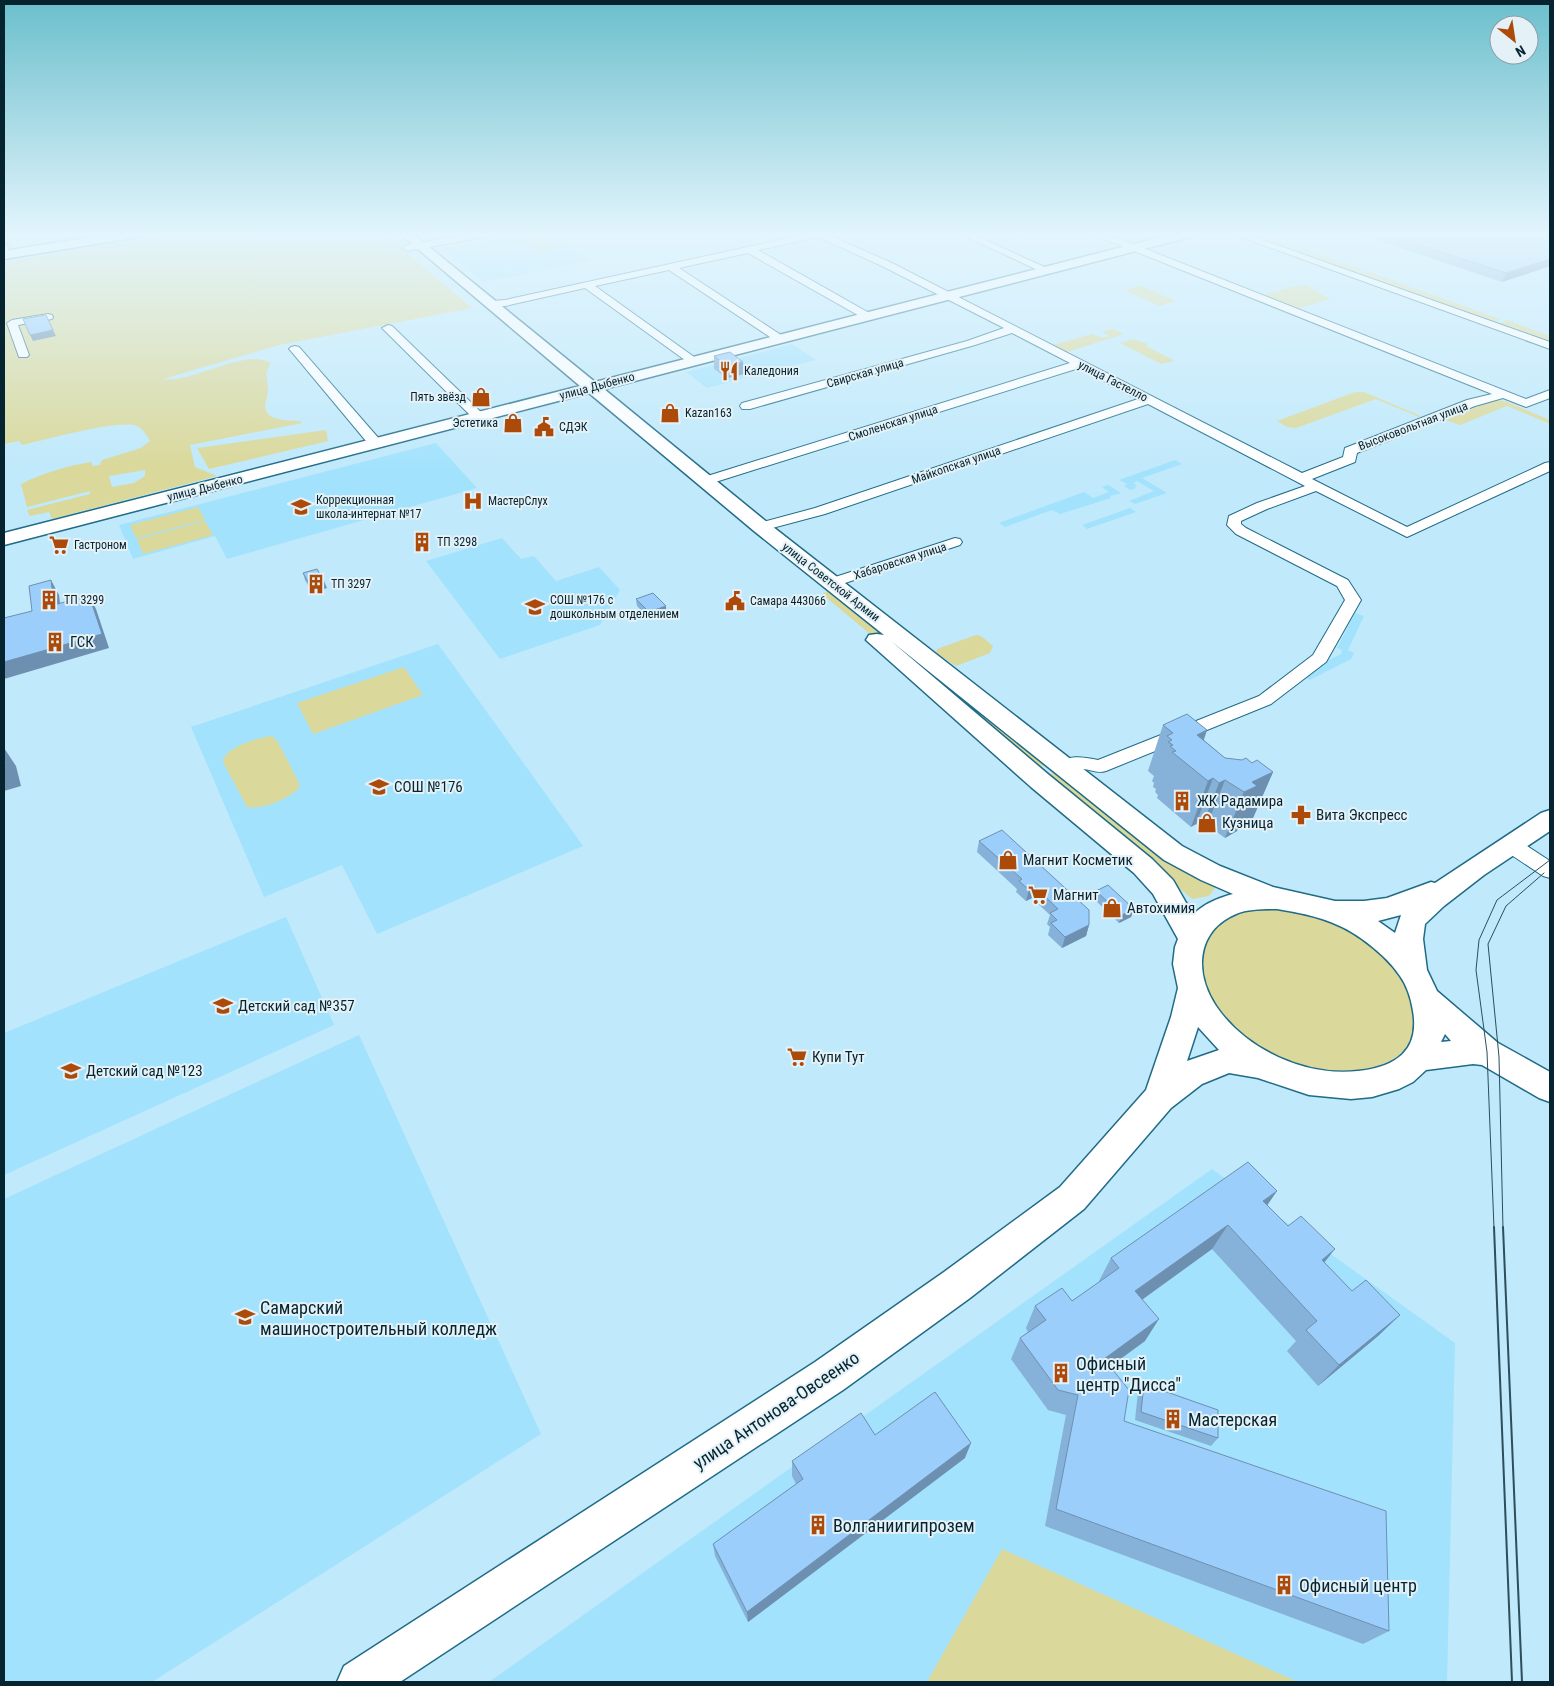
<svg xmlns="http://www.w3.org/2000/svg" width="1554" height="1686" viewBox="0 0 1554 1686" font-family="'Roboto Condensed',sans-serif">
	<rect width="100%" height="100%" fill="#c0e9fb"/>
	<path fill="#a3e2fd" d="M 528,233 L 552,233 L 591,260 L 483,282 L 443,249 Z
		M 792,344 L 816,360 L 707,388 L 686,372 Z
		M 436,443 L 477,488 L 227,559 L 215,536 L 133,559 L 119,525 Z
		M 1175,460 L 1182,464 L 1142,478 L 1167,493 L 1135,504 L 1129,501 L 1154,491 L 1137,481 L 1133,483 L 1137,485 L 1135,486 L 1136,488 L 1130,490 L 1124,486 L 1127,484 L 1119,480 Z
		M 1108,485 L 1121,493 L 1110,496 L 1111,498 L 1060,514 L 1052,510 L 1005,527 L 999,523 L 1084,492 L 1093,498 L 1109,492 L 1102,487 Z
		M 1130,508 L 1136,512 L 1087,529 L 1082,525 Z
		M 502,538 L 521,559 L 534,556 L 556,581 L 599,567 L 620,590 L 600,625 L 500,659 L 426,561 Z
		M 1355,613 L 1364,616 L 1348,650 L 1354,653 L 1351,659 L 1310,680 L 1306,678 L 1298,682 L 1292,678 L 1341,654 L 1342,650 L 1337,648 Z
		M 438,644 L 583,846 L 377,934 L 342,865 L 264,897 L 191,727 Z
		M 286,917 L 334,1025 L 4,1175 L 4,1033 Z
		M 359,1035 L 541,1434 L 152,1682 L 4,1682 L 4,1199 Z
		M 1212,1169 L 1455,1343 L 1447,1682 L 489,1682 Z"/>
	<path fill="#dad89a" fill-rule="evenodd" d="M 172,233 L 383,233 L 472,308 L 279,345 L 163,379 C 194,383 245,347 271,363 C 263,375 268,378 268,389 C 268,395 266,400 265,405 C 265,422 289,420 300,421 L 302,423 L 190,445 L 195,467 L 217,476 L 52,519 L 49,512 L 30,516 L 27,510 L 90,494 L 90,491 L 27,507 L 21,484 C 43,473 67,466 91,462 L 93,466 L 100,465 L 102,460 L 141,448 L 150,441 C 147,435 143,429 137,426 C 119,419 45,440 22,445 L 19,441 L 4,444 L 4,262 ZM 145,470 L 145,476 L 134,483 L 112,487 L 109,476 Z
		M 1240,233 L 1257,233 L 1364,269 L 1355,273 Z
		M 543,236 L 559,247 L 539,251 L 523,240 Z
		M 1367,271 L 1500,319 L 1492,323 L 1358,274 Z
		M 1306,285 L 1330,299 L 1297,309 L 1266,297 L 1266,294 L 1295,286 Z
		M 1138,286 L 1141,286 L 1176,301 L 1160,306 L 1124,290 Z
		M 1507,320 L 1550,336 L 1550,343 L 1498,324 Z
		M 1112,329 L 1124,334 L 1067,352 L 1053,345 L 1092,334 L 1103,338 L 1110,336 L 1102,332 Z
		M 1133,339 L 1148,344 L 1146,346 L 1175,361 L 1161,364 L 1120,343 Z
		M 1355,392 L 1364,392 L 1421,416 L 1419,417 L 1376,399 L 1296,428 L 1287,427 L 1277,421 Z
		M 1496,400 L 1505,401 L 1550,420 L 1550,424 L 1507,406 L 1460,425 L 1446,420 L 1448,417 Z
		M 326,430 L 328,441 L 209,469 L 197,448 Z
		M 198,507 L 205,520 L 136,538 L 130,525 Z
		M 205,521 L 213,535 L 143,554 L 137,539 Z
		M 832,589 L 938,673 L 924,679 L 822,594 Z
		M 976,635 L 981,636 L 993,646 L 990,653 L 956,666 L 936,653 L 937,649 Z
		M 404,667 L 423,695 L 313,734 L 297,703 Z
		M 946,682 L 1048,763 L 1035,770 L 934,687 Z
		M 272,736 L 278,742 L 299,783 L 299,788 C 288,799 263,810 247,807 L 223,762 C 224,748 259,737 272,736 Z
		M 1060,769 L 1216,887 L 1209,896 L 1192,899 L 1049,775 Z
		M 1255,907 C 1276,907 1302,905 1322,915 C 1333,920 1344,927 1355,934 C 1363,939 1373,943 1381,949 C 1409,970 1430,1023 1402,1052 C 1390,1064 1373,1068 1357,1071 C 1300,1082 1231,1045 1206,993 C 1199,978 1196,961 1203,945 C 1208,933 1217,921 1230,915 C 1237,912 1247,910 1255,907 Z
		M 1002,1549 L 1298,1682 L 927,1682 Z"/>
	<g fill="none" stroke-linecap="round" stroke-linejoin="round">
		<defs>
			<path id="minor" d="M 476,233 L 495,233 L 490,236 L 407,251 L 402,248 L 407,245 Z
				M 812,233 L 828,233 L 828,235 L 890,262 L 1302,473 L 1343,457 L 1345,448 L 1467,400 L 1492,394 L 1094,235 L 1093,233 L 1105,233 L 1526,399 L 1550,390 L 1550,398 L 1526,407 L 1503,398 L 1475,406 L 1357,453 L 1355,462 L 1312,479 L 1407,527 L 1545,463 L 1550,462 L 1550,471 L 1407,537 L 1316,491 L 1267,509 L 1241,521 L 1241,524 L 1246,528 L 1348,580 L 1361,600 L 1326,662 L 1271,704 L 1106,771 C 1096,774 1091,769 1082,769 C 1073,769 1068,775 1058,772 L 1056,768 C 1065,753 1084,757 1098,760 L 1259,696 L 1313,655 L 1345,600 L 1337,586 L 1236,534 L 1227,525 L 1229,516 L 1257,503 L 1305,486 L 1148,404 L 825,514 L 761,531 L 756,530 L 754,527 L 756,524 L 815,508 L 1138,399 L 1079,368 L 706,485 L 701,484 L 699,481 L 701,478 L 1070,363 L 1012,333 L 975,345 L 750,409 L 742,409 L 740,406 L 742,403 L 967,341 L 1004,328 L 882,266 L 818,237 L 758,250 L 871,314 L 872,316 L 871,318 L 863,318 L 748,253 L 679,268 L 784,337 L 786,339 L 784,341 L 776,341 L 669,270 L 595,286 L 697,359 L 699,361 L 697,363 L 689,363 L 585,288 L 505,306 L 492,307 L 487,304 L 492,301 L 505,300 Z
				M 958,233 L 970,233 L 1051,270 L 1050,272 L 1042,272 Z
				M 1230,233 L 1243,233 L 1550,342 L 1550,349 Z
				M 4,244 L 9,247 L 8,252 L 4,253 Z
				M 48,314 L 52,315 L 53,317 L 52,319 L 18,325 L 29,355 L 27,357 L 19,357 L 7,323 L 12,320 Z
				M 388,325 L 392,326 L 483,414 L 485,417 L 483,420 L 475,420 L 384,330 L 382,328 Z
				M 295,346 L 299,347 L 381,441 L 383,444 L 381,447 L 371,447 L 291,351 L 289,349 L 291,347 Z
				M 955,538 L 960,539 L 962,542 L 960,545 L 836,586 L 826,586 L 823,583 L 826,580 Z
				M 1511,838 L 1518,840 L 1550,861 L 1550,878 L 1543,876 L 1504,850 L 1501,845 L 1504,840 Z"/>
			<path id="major" d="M 117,233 L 144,233 L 138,237 L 4,259 L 4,251 Z
				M 399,233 L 412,233 L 595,382 L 1177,233 L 1196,233 L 1194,236 L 604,389 L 768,523 L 1182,846 L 1220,866 L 1273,887 L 1335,901 L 1364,901 L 1387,898 L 1431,882 L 1435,883 L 1541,813 L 1550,810 L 1550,831 L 1484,875 L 1444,906 L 1425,924 L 1423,939 L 1427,970 L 1437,991 L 1498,1043 L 1550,1072 L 1550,1102 L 1539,1098 L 1482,1065 L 1473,1064 L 1426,1070 L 1413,1082 L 1399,1089 L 1372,1097 L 1351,1099 L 1309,1095 L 1258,1078 L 1229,1073 L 1202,1084 L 1171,1108 L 1084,1209 L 970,1298 L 843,1390 L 400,1682 L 337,1682 L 344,1666 L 815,1362 L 944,1272 L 1060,1187 L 1146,1090 L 1171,1017 L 1178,988 L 1173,964 L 1175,947 L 1178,939 L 1153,894 L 1134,873 L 1031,787 L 866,640 L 869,635 L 877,634 L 884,635 L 754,531 L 589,393 L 4,545 L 4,533 L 580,386 ZM 891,641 L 1164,860 L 1201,880 L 1233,894 C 1218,898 1203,904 1193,915 L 1173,880 L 1152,859 L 1049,775 ZM 1277,909 C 1308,914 1336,920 1362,939 C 1376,949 1390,961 1400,976 C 1407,986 1411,998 1413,1011 C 1420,1051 1395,1067 1358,1071 C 1306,1077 1246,1050 1216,1006 C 1194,973 1196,931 1236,914 C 1248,909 1264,909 1277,909 ZM 1401,915 L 1395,933 L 1378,921 ZM 1198,1027 L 1219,1050 L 1187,1061 ZM 1445,1034 L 1451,1041 L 1441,1042 Z"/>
		</defs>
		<use href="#minor" stroke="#206b86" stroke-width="2"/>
		<use href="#major" stroke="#206b86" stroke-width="3"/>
		<use href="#minor" fill="#fff" fill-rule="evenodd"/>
		<use href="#major" fill="#fff" fill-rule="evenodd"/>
		<path stroke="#2d4e5b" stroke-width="1" d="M 1494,1228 L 1487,1052 L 1476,970 L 1479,940 L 1497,900 L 1550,860
			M 1503,1228 L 1499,1057 L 1488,944 L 1506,906 L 1544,873"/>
		<path stroke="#2d4e5b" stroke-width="2" d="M 1494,1227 L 1512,1682
			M 1503,1227 L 1522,1682"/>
	</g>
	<path fill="#86b1d8" d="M 1356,233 L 1550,233 L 1550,266 L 1502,282 Z
		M 714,356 L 743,362 L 744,374 L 727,378 L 714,369 Z
		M 303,573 L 327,588 L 312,592 L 305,580 Z
		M 636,599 L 666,606 L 666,614 L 650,619 L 637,606 Z
		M 1163,725 L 1207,730 L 1204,740 L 1225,758 L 1252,763 L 1273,772 L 1253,818 L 1240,824 L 1237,831 L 1225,838 L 1207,825 L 1201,828 L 1196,824 L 1191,827 L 1157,798 L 1158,795 L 1155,792 L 1156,789 L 1153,787 L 1154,783 L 1152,781 L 1154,776 L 1148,771 Z
		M 979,841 L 1089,925 L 1086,936 L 1062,948 L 1048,935 L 1050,927 L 1047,924 L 1050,915 L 1032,898 L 1026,901 L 1016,892 L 1017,889 L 977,852 Z
		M 1096,891 L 1134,909 L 1131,917 L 1119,923 L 1094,899 Z
		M 1267,1205 L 1352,1291 L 1400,1315 L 1378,1336 L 1318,1386 L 1287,1351 L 1296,1341 L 1212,1249 L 1142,1300 L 1145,1341 L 1110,1367 L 1124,1421 L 1389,1631 L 1363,1644 L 1045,1526 L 1066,1415 L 1048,1410 L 1011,1359 L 1020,1338 L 1028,1332 L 1026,1328 L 1035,1306 L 1072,1301 L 1100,1282 L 1099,1281 L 1111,1258 Z
		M 1144,1384 L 1218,1438 L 1211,1446 L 1135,1420 L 1138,1392 Z
		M 875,1435 L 965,1458 L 748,1622 L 715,1556 L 713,1544 L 796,1484 L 792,1476 L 792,1461 Z"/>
	<path fill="#6d90b0" d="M 1550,259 L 1550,266 L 1502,282 L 1506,273 Z
		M 53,330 L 56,336 L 33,341 L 30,335 Z
		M 743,362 L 744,374 L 727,378 L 727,366 Z
		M 51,580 L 59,595 L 62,619 L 54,605 Z
		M 324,581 L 327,588 L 312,592 L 310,585 Z
		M 89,595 L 96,609 L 109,648 L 4,679 L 4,662 Z
		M 666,606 L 666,614 L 650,619 L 649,612 Z
		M 1207,730 L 1193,769 L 1197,735 Z
		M 4,748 L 16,766 L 21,786 L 4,791 Z
		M 1273,772 L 1253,818 L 1240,824 L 1237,831 L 1225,838 L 1244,792 L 1252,782 Z
		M 1213,778 L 1196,824 L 1191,827 L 1208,781 Z
		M 1225,780 L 1207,825 L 1201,828 L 1219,783 Z
		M 1035,887 L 1032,898 L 1026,901 L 1029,890 Z
		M 1134,909 L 1131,917 L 1119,923 L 1122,915 Z
		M 1089,925 L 1086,936 L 1062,948 L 1065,937 Z
		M 1277,1191 L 1260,1216 L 1263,1201 Z
		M 1228,1225 L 1212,1249 L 1122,1314 L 1135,1291 Z
		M 1335,1249 L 1316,1273 L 1322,1260 Z
		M 1400,1315 L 1378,1336 L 1318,1386 L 1339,1365 Z
		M 1159,1319 L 1145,1341 L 1091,1380 L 1104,1359 Z
		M 971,1443 L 965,1458 L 748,1622 L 747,1612 Z"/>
	<path fill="#9ccefb" stroke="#6d90b0" d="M 1383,233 L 1550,233 L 1550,259 L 1506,273 Z
		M 46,315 L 53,330 L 30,335 L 23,319 Z
		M 730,352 L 743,362 L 727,366 L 714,356 Z
		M 317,569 L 324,581 L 310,585 L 303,573 Z
		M 51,580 L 54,605 L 89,595 L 102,634 L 4,662 L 4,618 L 32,611 L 29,586 Z
		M 653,593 L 666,606 L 649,612 L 636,599 Z
		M 1187,714 L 1207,730 L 1197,735 L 1225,758 L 1242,760 L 1246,758 L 1252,763 L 1257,760 L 1273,772 L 1252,782 L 1257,786 L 1244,792 L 1225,780 L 1219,783 L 1213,778 L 1208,781 L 1172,752 L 1176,751 L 1170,746 L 1173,745 L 1168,742 L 1172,740 L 1167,736 L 1173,733 L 1163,725 Z
		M 4,755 L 6,763 L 4,764 Z
		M 1002,830 L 1089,910 L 1089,925 L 1065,937 L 1051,923 L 1057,920 L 1050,913 L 1058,909 L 1035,887 L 1029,890 L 1019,881 L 1022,879 L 979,841 Z
		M 1108,885 L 1134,909 L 1122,915 L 1096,891 Z
		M 1248,1162 L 1277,1191 L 1263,1201 L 1288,1226 L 1301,1216 L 1335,1249 L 1322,1260 L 1352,1291 L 1366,1280 L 1400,1315 L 1339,1365 L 1306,1330 L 1317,1321 L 1228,1225 L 1135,1291 L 1159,1319 L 1104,1359 L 1129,1390 L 1124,1421 L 1386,1511 L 1389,1631 L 1056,1509 L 1078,1395 L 1058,1390 L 1020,1338 L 1046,1320 L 1035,1306 L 1062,1288 L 1072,1301 L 1119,1268 L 1111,1258 Z
		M 1144,1384 L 1218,1410 L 1218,1438 L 1141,1412 Z
		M 935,1392 L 971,1443 L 747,1612 L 713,1544 L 803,1479 L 792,1461 L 861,1413 L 875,1435 Z"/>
	<linearGradient id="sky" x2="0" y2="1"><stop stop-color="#6bbfcc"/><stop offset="0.5" stop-color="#e3f5fd"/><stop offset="1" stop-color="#e3f5fd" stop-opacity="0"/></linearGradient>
	<rect width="1554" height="469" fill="url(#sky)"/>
	<defs>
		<symbol id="restaurant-bare" viewBox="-9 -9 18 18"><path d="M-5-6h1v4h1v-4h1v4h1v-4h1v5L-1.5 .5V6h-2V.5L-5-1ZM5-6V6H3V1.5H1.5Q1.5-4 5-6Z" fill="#ac4a0a" stroke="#e4f1f7" stroke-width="2.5" paint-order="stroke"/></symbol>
		<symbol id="shop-bare" viewBox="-9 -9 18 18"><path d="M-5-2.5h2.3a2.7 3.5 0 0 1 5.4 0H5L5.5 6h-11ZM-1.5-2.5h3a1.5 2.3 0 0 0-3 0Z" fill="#ac4a0a" stroke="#e4f1f7" stroke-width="2.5" paint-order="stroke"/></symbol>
		<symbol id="civic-bare" viewBox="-9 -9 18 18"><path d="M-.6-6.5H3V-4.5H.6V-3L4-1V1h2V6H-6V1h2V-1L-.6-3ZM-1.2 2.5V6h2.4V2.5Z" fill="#ac4a0a" stroke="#e4f1f7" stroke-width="2.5" paint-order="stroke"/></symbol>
		<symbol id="hospital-bare" viewBox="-9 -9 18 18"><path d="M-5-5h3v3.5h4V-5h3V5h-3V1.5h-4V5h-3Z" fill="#ac4a0a" stroke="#e4f1f7" stroke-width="2.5" paint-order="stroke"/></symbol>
		<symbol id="school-bare" viewBox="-9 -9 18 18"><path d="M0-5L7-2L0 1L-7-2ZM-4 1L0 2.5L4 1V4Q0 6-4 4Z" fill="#ac4a0a" stroke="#e4f1f7" stroke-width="2.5" paint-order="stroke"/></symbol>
		<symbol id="building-bare" viewBox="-9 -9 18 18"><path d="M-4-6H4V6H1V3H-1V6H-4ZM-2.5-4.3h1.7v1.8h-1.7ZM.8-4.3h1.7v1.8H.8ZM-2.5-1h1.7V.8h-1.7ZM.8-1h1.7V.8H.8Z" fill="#ac4a0a" stroke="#e4f1f7" stroke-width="2.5" paint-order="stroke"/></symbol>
		<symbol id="supermarket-bare" viewBox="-9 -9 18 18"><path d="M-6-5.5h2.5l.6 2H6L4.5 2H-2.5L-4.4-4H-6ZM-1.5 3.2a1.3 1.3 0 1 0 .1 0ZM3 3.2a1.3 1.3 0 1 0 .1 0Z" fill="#ac4a0a" stroke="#e4f1f7" stroke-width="2.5" paint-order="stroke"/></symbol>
		<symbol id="pharmacy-bare" viewBox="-9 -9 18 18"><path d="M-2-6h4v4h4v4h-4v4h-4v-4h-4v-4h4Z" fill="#ac4a0a" stroke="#e4f1f7" stroke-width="2.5" paint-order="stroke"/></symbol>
		<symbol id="university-bare" viewBox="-9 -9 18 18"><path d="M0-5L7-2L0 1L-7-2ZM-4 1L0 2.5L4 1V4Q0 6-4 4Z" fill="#ac4a0a" stroke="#e4f1f7" stroke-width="2.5" paint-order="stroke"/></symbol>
	</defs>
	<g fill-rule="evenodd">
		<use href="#restaurant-bare" x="715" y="357" width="28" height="28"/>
		<use href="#shop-bare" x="467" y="383" width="28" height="28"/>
		<use href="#shop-bare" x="656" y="399" width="28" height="28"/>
		<use href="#shop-bare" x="499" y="409" width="28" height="28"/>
		<use href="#civic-bare" x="530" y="413" width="28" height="28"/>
		<use href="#hospital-bare" x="459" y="487" width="28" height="28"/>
		<use href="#school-bare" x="287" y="493" width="28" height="28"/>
		<use href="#building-bare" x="408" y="528" width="28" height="28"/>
		<use href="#supermarket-bare" x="45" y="531" width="28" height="28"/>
		<use href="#building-bare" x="302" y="570" width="28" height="28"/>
		<use href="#building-bare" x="35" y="586" width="28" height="28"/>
		<use href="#civic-bare" x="721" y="587" width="28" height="28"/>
		<use href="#school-bare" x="521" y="593" width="28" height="28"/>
		<use href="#building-bare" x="41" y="628" width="28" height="28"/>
		<use href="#school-bare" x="365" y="773" width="28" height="28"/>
		<use href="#building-bare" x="1168" y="787" width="28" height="28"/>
		<use href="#pharmacy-bare" x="1287" y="801" width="28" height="28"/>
		<use href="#shop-bare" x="1193" y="809" width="28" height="28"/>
		<use href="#shop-bare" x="994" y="846" width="28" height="28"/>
		<use href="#supermarket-bare" x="1024" y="881" width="28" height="28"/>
		<use href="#shop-bare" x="1098" y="894" width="28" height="28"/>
		<use href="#school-bare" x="209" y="992" width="28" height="28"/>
		<use href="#supermarket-bare" x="783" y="1043" width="28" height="28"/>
		<use href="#school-bare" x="57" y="1057" width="28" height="28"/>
		<use href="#university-bare" x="231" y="1303" width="28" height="28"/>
		<use href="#building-bare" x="1047" y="1359" width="28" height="28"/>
		<use href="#building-bare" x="1159" y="1405" width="28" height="28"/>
		<use href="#building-bare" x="804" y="1511" width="28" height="28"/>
		<use href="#building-bare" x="1270" y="1571" width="28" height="28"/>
	</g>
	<g text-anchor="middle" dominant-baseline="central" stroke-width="4" stroke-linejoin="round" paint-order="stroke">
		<g font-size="12" fill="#05242f" stroke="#e4f1f7" text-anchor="start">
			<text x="744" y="371">Каледония</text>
			<text x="466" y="397" text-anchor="end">Пять звёзд</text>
			<text x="685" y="413">Kazan163</text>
			<text x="498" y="423" text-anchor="end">Эстетика</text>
			<text x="559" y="427">СДЭК</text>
			<text x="316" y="500">Коррекционная<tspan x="316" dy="14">школа-интернат №17</tspan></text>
			<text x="488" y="501">МастерСлух</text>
			<text x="437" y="542">ТП 3298</text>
			<text x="74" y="545">Гастроном</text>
			<text x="331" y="584">ТП 3297</text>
			<text x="64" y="600">ТП 3299</text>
			<text x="550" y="600">СОШ №176 с<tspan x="550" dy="14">дошкольным отделением</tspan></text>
			<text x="750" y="601">Самара 443066</text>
		</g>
		<g font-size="12" fill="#05242f" stroke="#e4f1f7">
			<text transform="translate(865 373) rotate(-16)">Свирская улица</text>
			<text transform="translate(1113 381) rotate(27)">улица Гастелло</text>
			<text transform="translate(597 386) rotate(-15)">улица Дыбенко</text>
			<text transform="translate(893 423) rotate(-18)">Смоленская улица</text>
			<text transform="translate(1413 426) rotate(-21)">Высоковольтная улица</text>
			<text transform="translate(956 465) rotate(-19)">Майкопская улица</text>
			<text transform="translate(205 488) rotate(-14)">улица Дыбенко</text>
			<text transform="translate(900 561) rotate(-18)">Хабаровская улица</text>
			<text transform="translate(831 582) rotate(38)">улица Советской Армии</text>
		</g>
		<g font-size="15" fill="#05242f" stroke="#e4f1f7" text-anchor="start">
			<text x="70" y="642">ГСК</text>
			<text x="394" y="787">СОШ №176</text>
			<text x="1197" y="801">ЖК Радамира</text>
			<text x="1316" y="815">Вита Экспресс</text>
			<text x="1222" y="823">Кузница</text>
			<text x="1023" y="860">Магнит Косметик</text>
			<text x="1053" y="895">Магнит</text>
			<text x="1127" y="908">Автохимия</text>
			<text x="238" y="1006">Детский сад №357</text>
			<text x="812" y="1057">Купи Тут</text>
			<text x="86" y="1071">Детский сад №123</text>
		</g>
		<g font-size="18" fill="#05242f" stroke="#e4f1f7" text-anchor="start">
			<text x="260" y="1307">Самарский<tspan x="260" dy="21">машиностроительный колледж</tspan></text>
			<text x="1076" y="1363">Офисный<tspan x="1076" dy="21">центр "Дисса"</tspan></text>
			<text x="1188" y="1419">Мастерская</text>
			<text x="833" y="1525">Волганиигипрозем</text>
			<text x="1299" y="1585">Офисный центр</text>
		</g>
		<g font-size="18" fill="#05242f" stroke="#e4f1f7">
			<text transform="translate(776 1410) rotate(-34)">улица Антонова-Овсеенко</text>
		</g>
	</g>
	<rect width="1554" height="1686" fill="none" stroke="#05242f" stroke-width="10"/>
	<g transform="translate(1514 40) rotate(150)"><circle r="24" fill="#e4f1f7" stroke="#8b9fa7"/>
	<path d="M0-4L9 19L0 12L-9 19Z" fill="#ac4a0a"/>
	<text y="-8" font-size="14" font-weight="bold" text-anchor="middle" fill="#05242f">N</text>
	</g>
</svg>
